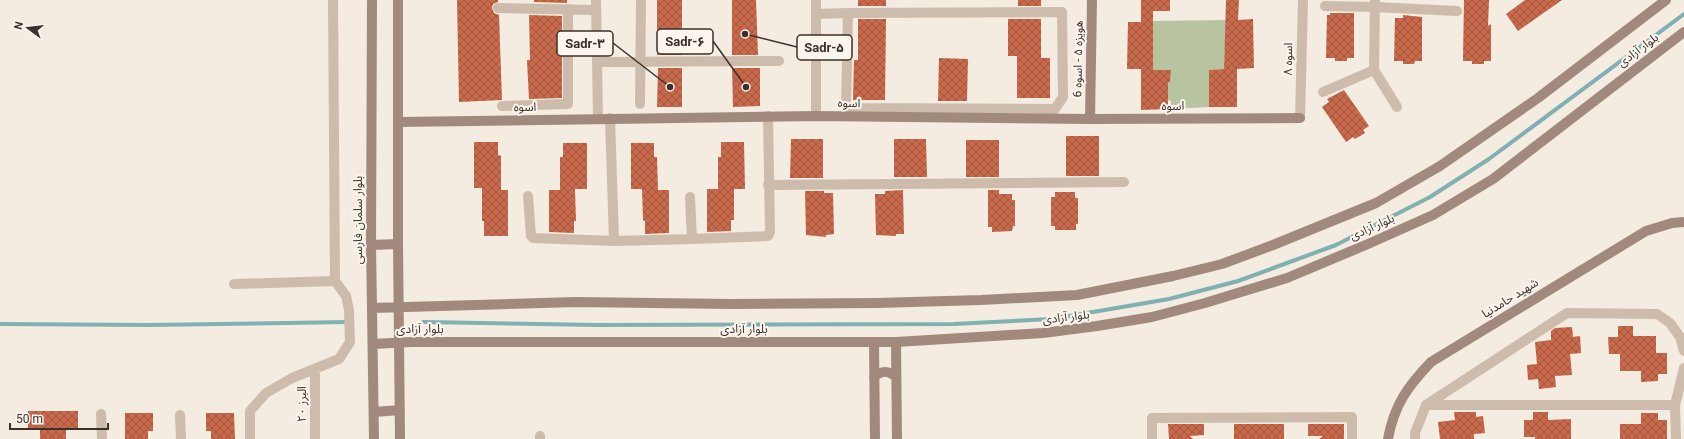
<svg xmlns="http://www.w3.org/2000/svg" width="1684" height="439" viewBox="0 0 1684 439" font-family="Roboto,'Noto Sans Arabic',sans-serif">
	<defs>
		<pattern id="building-cross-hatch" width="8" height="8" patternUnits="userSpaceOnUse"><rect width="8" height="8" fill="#c8694b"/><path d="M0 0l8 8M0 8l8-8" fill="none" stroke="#a4573f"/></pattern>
	</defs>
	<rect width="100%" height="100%" fill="#f4ebe1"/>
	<path fill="#b8c4a0" d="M 1226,20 L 1224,69 L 1209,70 L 1209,83 L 1213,83 L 1213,99 L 1209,99 L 1209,107 L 1171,109 L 1171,101 L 1168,100 L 1168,82 L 1170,82 L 1171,70 L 1153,70 L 1153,21 Z"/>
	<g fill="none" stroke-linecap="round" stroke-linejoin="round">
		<path stroke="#7fb0b2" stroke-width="4" d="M 423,322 L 597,325 L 954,324 L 1052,319 L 1169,299 L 1238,281 L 1336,245 L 1430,197 L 1489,159 L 1684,14
			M 0,324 L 149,325 L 348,322"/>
	</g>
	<path fill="url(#building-cross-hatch)" d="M 457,0 L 498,0 L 498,2 L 493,4 L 492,8 L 494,13 L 499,15 L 502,100 L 459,102 Z
		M 534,0 L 567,0 L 567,3 L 534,2 Z
		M 657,0 L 682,0 L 682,55 L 657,55 Z
		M 732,0 L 756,0 L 758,55 L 732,55 Z
		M 858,0 L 886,0 L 886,6 L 858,6 Z
		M 1018,0 L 1041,0 L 1041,6 L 1018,6 Z
		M 1141,0 L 1170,0 L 1170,11 L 1153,11 L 1153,70 L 1171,70 L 1170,82 L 1168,82 L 1168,109 L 1141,110 L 1141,69 L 1127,69 L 1128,22 L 1141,22 Z
		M 1226,0 L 1239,0 L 1238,20 L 1253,19 L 1254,68 L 1237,69 L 1237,107 L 1209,107 L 1209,70 L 1224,69 Z
		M 1464,0 L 1489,0 L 1488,26 L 1491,24 L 1491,61 L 1484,61 L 1484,64 L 1472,64 L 1472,61 L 1463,61 Z
		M 1525,0 L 1562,0 L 1518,31 L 1506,14 Z
		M 1330,13 L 1354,13 L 1354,58 L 1347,58 L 1347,61 L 1335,61 L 1335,58 L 1326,58 L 1327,15 L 1330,15 Z
		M 529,15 L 562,16 L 562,98 L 529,99 L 527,60 L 530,60 Z
		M 1403,15 L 1422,17 L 1422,61 L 1415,61 L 1414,64 L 1403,64 L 1403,61 L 1394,61 L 1395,18 L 1403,18 Z
		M 858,19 L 886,19 L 885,100 L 853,100 L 854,60 L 858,60 Z
		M 1008,19 L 1041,19 L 1041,58 L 1050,58 L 1050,98 L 1017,98 L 1017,56 L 1008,56 Z
		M 939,58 L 968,59 L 967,101 L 938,101 Z
		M 658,68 L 682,68 L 682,107 L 657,107 Z
		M 732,68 L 760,68 L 760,106 L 733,107 Z
		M 1344,90 L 1369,126 L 1363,130 L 1365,133 L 1355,139 L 1353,137 L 1346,142 L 1322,107 L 1329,102 L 1327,99 Z
		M 1066,136 L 1099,136 L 1099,176 L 1066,176 Z
		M 791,139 L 823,139 L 823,178 L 790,178 Z
		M 894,139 L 926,139 L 927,177 L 894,177 Z
		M 966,140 L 999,140 L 999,177 L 966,177 Z
		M 474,142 L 498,142 L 498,155 L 501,156 L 501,190 L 508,190 L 508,236 L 484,236 L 484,221 L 482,221 L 482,188 L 474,188 Z
		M 721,142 L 744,142 L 745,189 L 734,189 L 734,220 L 731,220 L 731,231 L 707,232 L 707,189 L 718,189 L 718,157 L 721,157 Z
		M 563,143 L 587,143 L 587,189 L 575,189 L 576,221 L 574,221 L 574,233 L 549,232 L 549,190 L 560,190 L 560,157 L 563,157 Z
		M 631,143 L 654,143 L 654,157 L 657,157 L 658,190 L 669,190 L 669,233 L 645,234 L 645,221 L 643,220 L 642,189 L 631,189 Z
		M 903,190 L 904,234 L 896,234 L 896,236 L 876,235 L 875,194 L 885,194 L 885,191 Z
		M 988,190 L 999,190 L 999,194 L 1012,194 L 1012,200 L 1015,200 L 1015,226 L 1013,226 L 1012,231 L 992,232 L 992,227 L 988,227 Z
		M 805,191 L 824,191 L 824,193 L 833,193 L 834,234 L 826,235 L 826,237 L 806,235 Z
		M 1055,192 L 1075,192 L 1075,198 L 1078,198 L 1078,224 L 1076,224 L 1076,230 L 1055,230 L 1055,226 L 1051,226 L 1051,197 L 1055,197 Z
		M 1618,326 L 1633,326 L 1633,336 L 1656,336 L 1656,353 L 1667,353 L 1667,374 L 1658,374 L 1658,381 L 1641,382 L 1641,371 L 1620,371 L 1620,354 L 1609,354 L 1608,337 L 1618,337 Z
		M 1572,327 L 1573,337 L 1580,336 L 1581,353 L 1570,354 L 1572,375 L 1555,376 L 1556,387 L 1539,389 L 1538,379 L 1528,380 L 1527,365 L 1537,364 L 1535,342 L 1551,340 L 1551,331 L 1555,328 Z
		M 28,411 L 78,411 L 78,430 L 66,430 L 66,439 L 40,439 L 40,429 L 28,429 Z
		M 1454,412 L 1476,412 L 1476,417 L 1483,416 L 1485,433 L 1474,434 L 1474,439 L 1440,439 L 1438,422 L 1455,420 Z
		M 1533,412 L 1548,412 L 1548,420 L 1571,419 L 1571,439 L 1535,439 L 1535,437 L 1524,437 L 1524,420 L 1533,420 Z
		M 125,413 L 153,413 L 153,431 L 148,431 L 148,439 L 125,439 Z
		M 206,413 L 234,413 L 235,439 L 211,439 L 211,431 L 206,431 Z
		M 1641,413 L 1658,413 L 1658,420 L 1667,420 L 1667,439 L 1620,439 L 1620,424 L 1641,424 Z
		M 1168,424 L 1204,424 L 1204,435 L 1190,436 L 1193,439 L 1169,439 Z
		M 1234,424 L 1284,424 L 1284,439 L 1234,439 Z
		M 1308,424 L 1344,424 L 1344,439 L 1319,439 L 1323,436 L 1308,436 Z"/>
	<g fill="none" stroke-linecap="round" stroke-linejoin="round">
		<path stroke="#cdbbac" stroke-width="10" d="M 596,0 L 598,118
			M 816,0 L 816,116
			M 1325,6 L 1375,7 L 1457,11
			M 498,8 L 596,10
			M 816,14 L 848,13 L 1062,12 L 1063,97 L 1055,109 L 846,108 L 848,13
			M 597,62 L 779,61
			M 1374,70 L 1375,0
			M 1323,92 L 1374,70 L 1397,107
			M 640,104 L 641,0
			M 502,106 L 568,104 L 568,9
			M 1300,118 L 1303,0
			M 768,185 L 1124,182
			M 528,196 L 531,236 L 533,238 L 614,241 L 610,118
			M 692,239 L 768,236 L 770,232 L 768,116
			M 614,241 L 692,239 L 690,197
			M 234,284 L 335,281 L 333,0
			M 1427,405 L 1675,405
			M 101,414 L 102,439
			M 180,415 L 181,439
			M 540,436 L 540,439
			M 250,439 L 250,411 L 266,393 L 292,378 L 339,359 L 350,342 L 349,310 L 346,296 L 335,281
			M 315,439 L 315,369
			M 1152,439 L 1152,418 L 1352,417 L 1352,439
			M 1415,439 L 1415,433 L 1426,405 L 1567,313 L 1657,314 L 1670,323 L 1680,337 L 1684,351
			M 1676,439 L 1675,405 L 1684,368"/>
		<path stroke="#a18a7d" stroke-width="10" d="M 372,0 L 371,245 L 374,439
			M 398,0 L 398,244 L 400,439
			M 1090,119 L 1092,0
			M 398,122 L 816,116 L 1090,119 L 1300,118
			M 371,245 L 398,244
			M 372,308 L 575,302 L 732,304 L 877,303 L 981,300 L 1077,295 L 1173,276 L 1222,264 L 1273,245 L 1376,203 L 1440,166 L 1538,98 L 1666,0
			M 874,342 L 875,439
			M 896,342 L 897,439
			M 373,344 L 412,342 L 896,342 L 1043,333 L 1097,326 L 1152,317 L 1205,303 L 1287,278 L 1368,244 L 1433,215 L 1493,179 L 1684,32
			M 874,377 C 882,370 888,370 896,377
			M 374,412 L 400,410
			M 1388,439 C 1394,405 1408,386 1431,362 L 1646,231 L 1672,223 L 1684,222"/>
	</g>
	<g text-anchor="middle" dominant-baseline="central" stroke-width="4" stroke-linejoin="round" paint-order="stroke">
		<g font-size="12" fill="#3b302b" stroke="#fbf5ee">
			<text transform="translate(1638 50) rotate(-37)">بلوار آزادی</text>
			<text transform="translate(1078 59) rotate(-89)">هویزه ۵ - اسوه 6</text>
			<text transform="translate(1288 59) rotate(-89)">اسوه ۸</text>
			<text transform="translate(849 103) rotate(1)">اسوه</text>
			<text x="1173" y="106">اسوه</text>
			<text transform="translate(525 107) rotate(-1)">اسوه</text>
			<text transform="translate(358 220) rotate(-90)">بلوار سلمان فارسی</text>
			<text transform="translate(1372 227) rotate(-24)">بلوار آزادی</text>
			<text transform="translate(1510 298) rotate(-32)">شهید حامدنیا</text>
			<text transform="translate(1066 317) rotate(-7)">بلوار آزادی</text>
			<text x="420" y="329">بلوار آزادی</text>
			<text x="744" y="329">بلوار آزادی</text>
			<text transform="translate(302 404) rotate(-90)">البرز ۲۰</text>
		</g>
	</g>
	<path fill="none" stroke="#3b302b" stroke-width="1.5" d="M746 87L713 41M670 87L613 43M745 34L797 47"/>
	<g fill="#3b302b" stroke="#fbf5ee" stroke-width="1.5">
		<circle cx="746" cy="87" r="4"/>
		<circle cx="670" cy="87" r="4"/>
		<circle cx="745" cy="34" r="4"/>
	</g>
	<g fill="#fbf5ee" stroke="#3b302b" stroke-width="1.5">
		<rect x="657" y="29" width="56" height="25" rx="4"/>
		<rect x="557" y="31" width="56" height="25" rx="4"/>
		<rect x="797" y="35" width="55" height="25" rx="4"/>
	</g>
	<g font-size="13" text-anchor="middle" font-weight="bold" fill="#3b302b">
		<text x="685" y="46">Sadr-۶</text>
		<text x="585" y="48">Sadr-۳</text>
		<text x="824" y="52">Sadr-۵</text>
	</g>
	<g transform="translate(28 28) rotate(285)" stroke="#fbf5ee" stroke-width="3" paint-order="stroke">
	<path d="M0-3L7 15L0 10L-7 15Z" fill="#3b302b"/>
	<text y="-6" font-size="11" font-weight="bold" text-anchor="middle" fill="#3b302b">N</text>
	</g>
	<path d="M10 423v6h98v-6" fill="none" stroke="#3b302b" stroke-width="2"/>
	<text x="16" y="423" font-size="12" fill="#3b302b" stroke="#fbf5ee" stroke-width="3" paint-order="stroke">50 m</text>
</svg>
